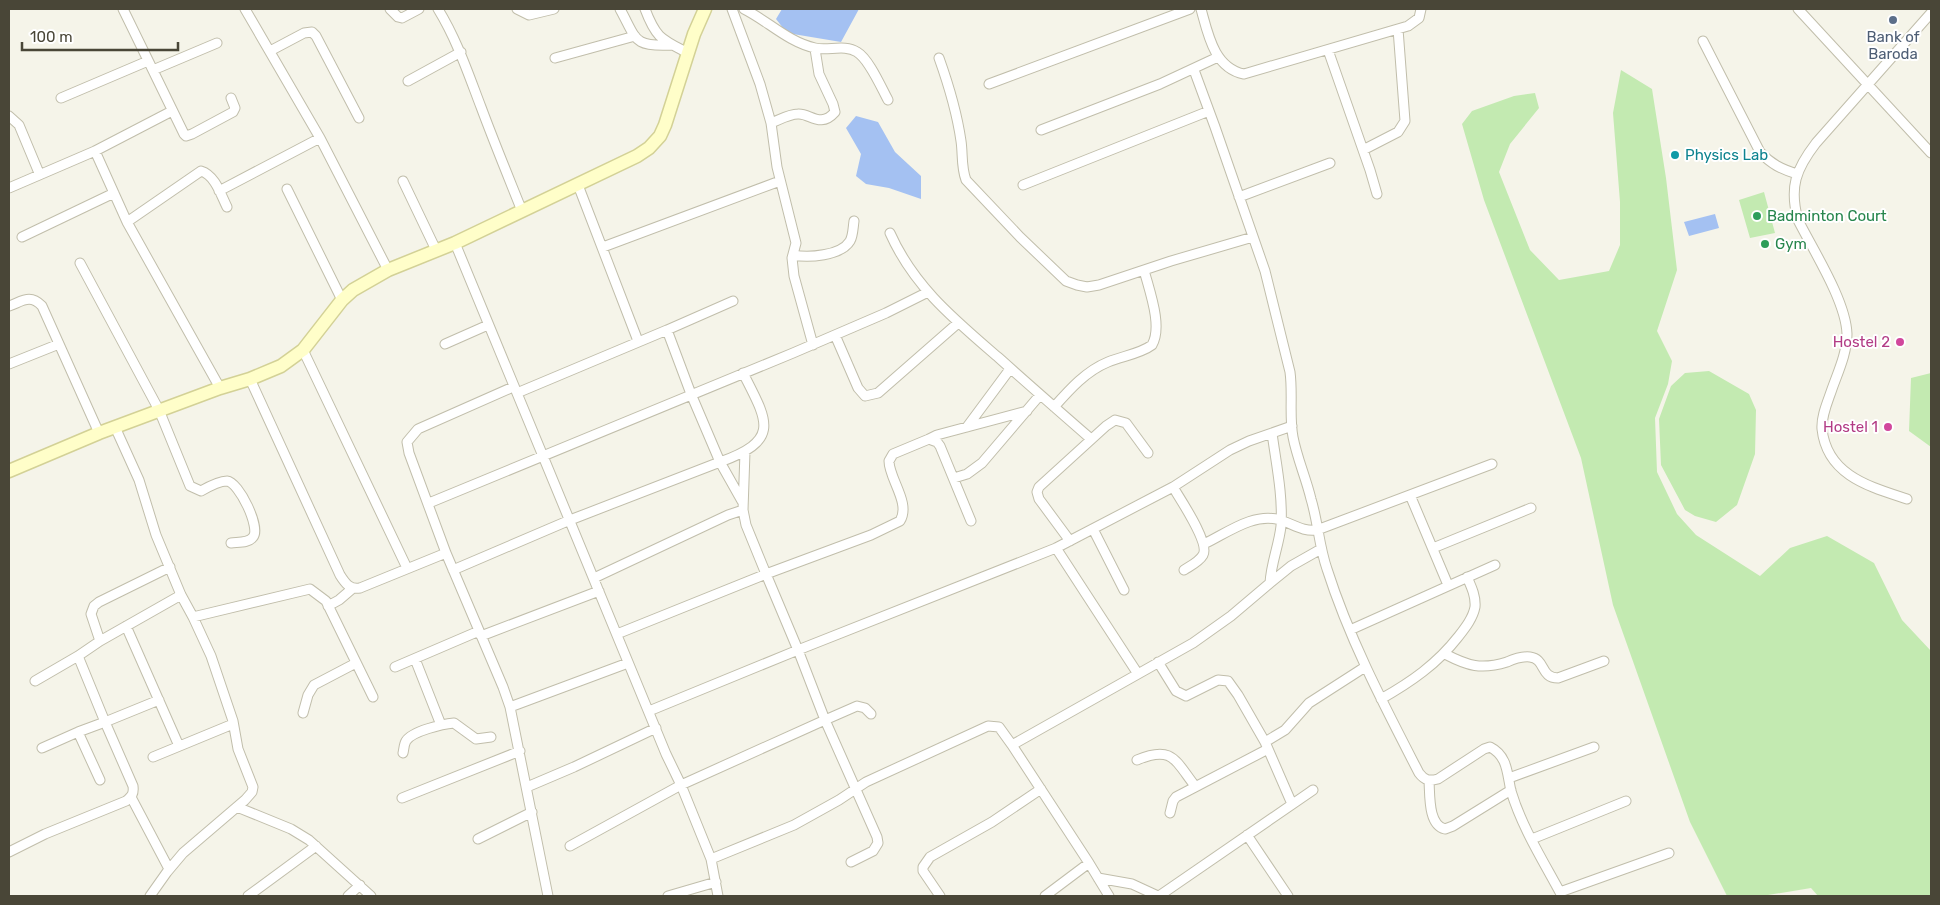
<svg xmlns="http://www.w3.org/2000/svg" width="1940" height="905" viewBox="0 0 1940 905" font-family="Rubik,sans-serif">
	<rect width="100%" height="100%" fill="#f5f4e9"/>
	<path fill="#c3eab1" d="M 1621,70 L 1652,89 L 1666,178 L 1677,270 L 1657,331 L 1672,361 L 1668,384 L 1655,418 L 1657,472 L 1677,514 L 1696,535 L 1760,576 L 1790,548 L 1827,536 L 1874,563 L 1902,620 L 1931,651 L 1931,896 L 1818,896 L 1811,888 L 1762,896 L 1727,896 L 1690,822 L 1613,605 L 1581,458 L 1484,200 L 1462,124 L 1472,111 L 1514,96 L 1535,93 L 1539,108 L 1510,144 L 1499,172 L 1530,250 L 1559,280 L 1609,271 L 1620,245 L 1620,202 L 1613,113 Z
		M 1764,192 L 1775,233 L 1750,238 L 1739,200 Z
		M 1709,371 L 1749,394 L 1756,410 L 1755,454 L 1737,505 L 1716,522 L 1695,516 L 1685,510 L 1661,465 L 1659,419 L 1671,386 L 1685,373 Z
		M 1931,373 L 1931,447 L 1909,431 L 1911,378 Z"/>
	<path fill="#a4c1f2" d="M 782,9 L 859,9 L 841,42 L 787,33 L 776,19 Z
		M 856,116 L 878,122 L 895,152 L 921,176 L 921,199 L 889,188 L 866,184 L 856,176 L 861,154 L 846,128 Z
		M 1715,214 L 1719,228 L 1689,236 L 1684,222 Z"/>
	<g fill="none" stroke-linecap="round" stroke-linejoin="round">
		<defs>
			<path id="street" d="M 123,9 L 184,134 L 186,136 L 192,134 L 233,112 L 235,108 L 231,98
				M 245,9 L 320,138 L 388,270
				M 390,9 L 398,17 L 402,18 L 419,9
				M 438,9 C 457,40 468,73 481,107 C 494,142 508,176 522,211
				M 517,9 L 529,15 L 554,9
				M 620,9 C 637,40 633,47 672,45
				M 645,9 C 656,38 661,39 688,53
				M 732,9 L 760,84 L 771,123 L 777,167 L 796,243 L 792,258 L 794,276 L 813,345
				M 744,9 C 768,21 788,42 815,48 C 828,51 845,44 857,52 C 869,59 881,87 888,100
				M 1201,9 C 1208,34 1214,68 1244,74 L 1408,26 L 1419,18 L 1421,9
				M 1798,9 L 1931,153
				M 1703,41 L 1760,152 C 1771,164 1781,169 1797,174
				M 1328,50 L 1370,170 L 1377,194
				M 270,51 L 304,33 L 312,32 L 316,36 L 359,118
				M 555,58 L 635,36
				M 939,58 C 949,86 957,113 961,141 C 963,154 961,167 966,180 L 1020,237 L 1066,281 L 1077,285 L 1087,287 L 1099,285 L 1171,261 L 1253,237
				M 153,70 L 217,43
				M 1194,70 L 1215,127 L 1265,271 L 1290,372 C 1293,394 1289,416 1293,437 C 1297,458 1306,478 1311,499 C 1318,522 1319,546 1327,569 C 1350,641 1385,707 1419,773 C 1425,781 1430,781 1438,779 L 1484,749 L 1490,747 C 1508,756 1507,774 1511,791 C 1522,828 1544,862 1562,896
				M 408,81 L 461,52
				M 989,84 L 1190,9
				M 61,98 L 148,61
				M 9,116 L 19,125 L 39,173
				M 771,123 C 779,120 789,114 798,114 C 810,113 820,129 835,112 L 833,104 L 819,74 L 815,49
				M 1041,130 L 1160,84 L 1218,57
				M 1363,150 L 1398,132 L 1405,121 L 1398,29
				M 95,151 L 127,222 L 220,388
				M 403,181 L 436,250
				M 578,185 L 638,341
				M 1023,185 L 1209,111
				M 9,188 L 95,151 L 172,111
				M 287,189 L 342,300
				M 219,191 L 320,138
				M 1239,197 L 1330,163
				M 127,222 L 201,171 C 215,175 221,195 227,207
				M 890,233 C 914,287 955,320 999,358 C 1029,385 1060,412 1091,439
				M 22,237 L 114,193
				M 455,243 L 666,754 L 681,785 L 711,859 L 718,896
				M 603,247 L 780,181
				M 793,255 C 808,258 841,256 850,241 C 853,236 853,228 854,221
				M 80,263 L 159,410 L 190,486 L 201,491 C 208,487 219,481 227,481 C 239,482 261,528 253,537 C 249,543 238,542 231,543
				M 9,306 C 23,301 30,294 42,306 L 99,433
				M 667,330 L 733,301
				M 835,335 L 858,388 L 865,396 L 878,393 L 958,323
				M 445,344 L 488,325
				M 303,350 L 407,568
				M 9,364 L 59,344
				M 250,379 L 340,575 C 345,583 350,590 360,588 L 446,553
				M 513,387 L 418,429 L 407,442 L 409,453 L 446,553 L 503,687 L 510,707 L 548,896
				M 1054,407 C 1070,389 1086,371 1108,362 C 1122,356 1140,354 1152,345 C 1163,326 1149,290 1144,270
				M 115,427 L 139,480 L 156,535 L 181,595 L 193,617 L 310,589 L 326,601 L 373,697
				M 967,427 L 1010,369
				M 929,439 L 937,435 L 1027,411
				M 745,452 L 743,510 L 746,525 L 766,574 L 871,535 L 900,521 C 911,503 889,479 889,461 L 893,454 L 929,439 L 937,442 L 940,446 L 971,521
				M 954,478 L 967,474 L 982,463 L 1040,395
				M 1173,487 C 1180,499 1210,543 1203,555 C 1199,562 1190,566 1184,570
				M 1410,495 L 1448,585
				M 1907,499 C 1871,487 1827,476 1822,429 C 1821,416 1828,401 1832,389 C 1838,372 1847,353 1847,334 C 1846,301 1813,250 1798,220 C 1789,187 1796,169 1816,143 L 1931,13
				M 742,501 L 720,462 C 781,440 768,422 743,373
				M 429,503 L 793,353 L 886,313 L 928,292
				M 1093,529 L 1124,590
				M 1070,541 L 1039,499 L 1037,492 L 1039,487 L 1106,426 L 1115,420 L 1126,423 L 1148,453
				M 1204,544 C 1227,533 1254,512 1280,520 C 1293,524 1303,532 1317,530 L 1492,464
				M 1056,548 L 1138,674
				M 1433,548 L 1531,508
				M 453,570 L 570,520 L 720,462 L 691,394 L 667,330 L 517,393
				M 594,578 L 728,515 L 743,510
				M 1270,583 L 1291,566 L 1321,549
				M 328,606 L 339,600 L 353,588
				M 126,626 L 179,746
				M 1350,630 L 1495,565
				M 481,636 L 599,591
				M 100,641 L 181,595
				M 1445,654 C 1468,666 1481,670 1507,662 C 1514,659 1522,656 1530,657 C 1546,659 1540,678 1558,678 L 1604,661
				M 415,659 L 441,725
				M 1158,662 L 1176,691 L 1186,696 L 1218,680 L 1228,681 L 1238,695 L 1265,742 L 1292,804
				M 395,667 L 479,631
				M 35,681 L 78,656
				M 1381,699 C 1411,682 1437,664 1458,637 C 1465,628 1473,618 1475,607 C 1476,596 1471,586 1467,577
				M 510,707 L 628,663
				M 649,711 L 798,650 L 1056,548 L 1173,487 L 1230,450 L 1249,441 L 1292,426
				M 303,713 L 308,695 L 314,685 L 356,663
				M 1265,742 L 1285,730 L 1309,703 L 1365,667
				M 1012,745 L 1089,863
				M 42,748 L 78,732
				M 403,753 C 404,749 404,744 406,741 C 412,731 443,724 454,723 L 476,739 L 491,737
				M 153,757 L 233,724
				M 1137,760 C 1172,745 1175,760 1195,786
				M 1509,778 L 1594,747
				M 100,780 L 78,732 L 105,722 L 78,656 L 100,641 L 91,614 L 94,606 L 99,602 L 170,567
				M 1429,781 C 1430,795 1428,825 1445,829 L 1453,826 L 1511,790
				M 527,787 L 574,767 L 656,728
				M 131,797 L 169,869
				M 402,798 L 520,751
				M 237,807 L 291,829 L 309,840 L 371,896
				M 1170,813 L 1173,801 L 1176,797 L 1268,749
				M 1247,835 L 1288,896
				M 478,839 L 532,812
				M 1532,839 L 1626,801
				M 570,846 L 681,785 L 825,720 L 798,650 L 766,574 L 617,634
				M 9,852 L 45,834 L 126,801 C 132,796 134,794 133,786 L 105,722 L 159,700
				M 711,859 L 794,825 L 839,800 L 866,782 L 988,726 L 999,727 L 1012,745 L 1193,643 L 1231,616 L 1270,583 C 1271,563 1279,545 1281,526 C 1283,495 1276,463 1272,433
				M 851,862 L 873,851 L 878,843 L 877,837 L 825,720 L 857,706 L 865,708 L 871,714
				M 1098,878 L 1132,884 L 1158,896
				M 1560,892 L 1669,853
				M 150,896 L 167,872 L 183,853 L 245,800 L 252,792 L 253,787 L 238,749 L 233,721 L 211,656 L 193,617
				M 248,896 L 316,846
				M 348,896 L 360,885
				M 668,896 L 716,882
				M 940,896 L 923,871 L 923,867 L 930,857 L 992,822 L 1041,789
				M 1045,896 L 1089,863 L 1109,896
				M 1159,896 L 1313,790"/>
			<path id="secondary" d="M 9,471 L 99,433 L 220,388 L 250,379 L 281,366 L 303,350 L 342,300 L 353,290 L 388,270 L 455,243 L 637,156 L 649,148 L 660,136 L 665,125 L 694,34 L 705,9"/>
		</defs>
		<use href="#street" stroke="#c1beab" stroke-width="11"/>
		<use href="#secondary" stroke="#d3d196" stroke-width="15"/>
		<use href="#street" stroke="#fff" stroke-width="9"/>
		<use href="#secondary" stroke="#fffec9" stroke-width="12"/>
	</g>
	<circle fill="#5c6f8a" stroke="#fff" stroke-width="2" cx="1893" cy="20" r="5"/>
	<circle fill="#0f9aa8" stroke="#fff" stroke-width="2" cx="1675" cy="155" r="5"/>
	<g fill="#2e9e5b" stroke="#fff" stroke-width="2">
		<circle cx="1757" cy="216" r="5"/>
		<circle cx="1765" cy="244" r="5"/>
	</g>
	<g fill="#d1479c" stroke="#fff" stroke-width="2">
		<circle cx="1900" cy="342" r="5"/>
		<circle cx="1888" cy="427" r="5"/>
	</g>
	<g text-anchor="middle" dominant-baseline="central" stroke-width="4" stroke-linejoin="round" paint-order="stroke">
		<g font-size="15" fill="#4e5e75" stroke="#fff">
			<text x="1893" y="37">Bank of<tspan x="1893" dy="17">Baroda</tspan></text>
		</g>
		<g font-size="15" fill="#0d838f" stroke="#fff" text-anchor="start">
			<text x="1685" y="155">Physics Lab</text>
		</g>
		<g font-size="15" fill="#27864d" stroke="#fff" text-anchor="start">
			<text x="1767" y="216">Badminton Court</text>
			<text x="1775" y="244">Gym</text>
		</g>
		<g font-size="15" fill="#b23c85" stroke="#fff" text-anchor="end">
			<text x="1890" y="342">Hostel 2</text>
			<text x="1878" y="427">Hostel 1</text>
		</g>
	</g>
	<rect width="1940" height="905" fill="none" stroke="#494637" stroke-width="20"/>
	<path d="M22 42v8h156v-8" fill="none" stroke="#494637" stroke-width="2.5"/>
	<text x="30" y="42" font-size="15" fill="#494637" stroke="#ffffff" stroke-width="4" paint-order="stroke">100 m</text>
</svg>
